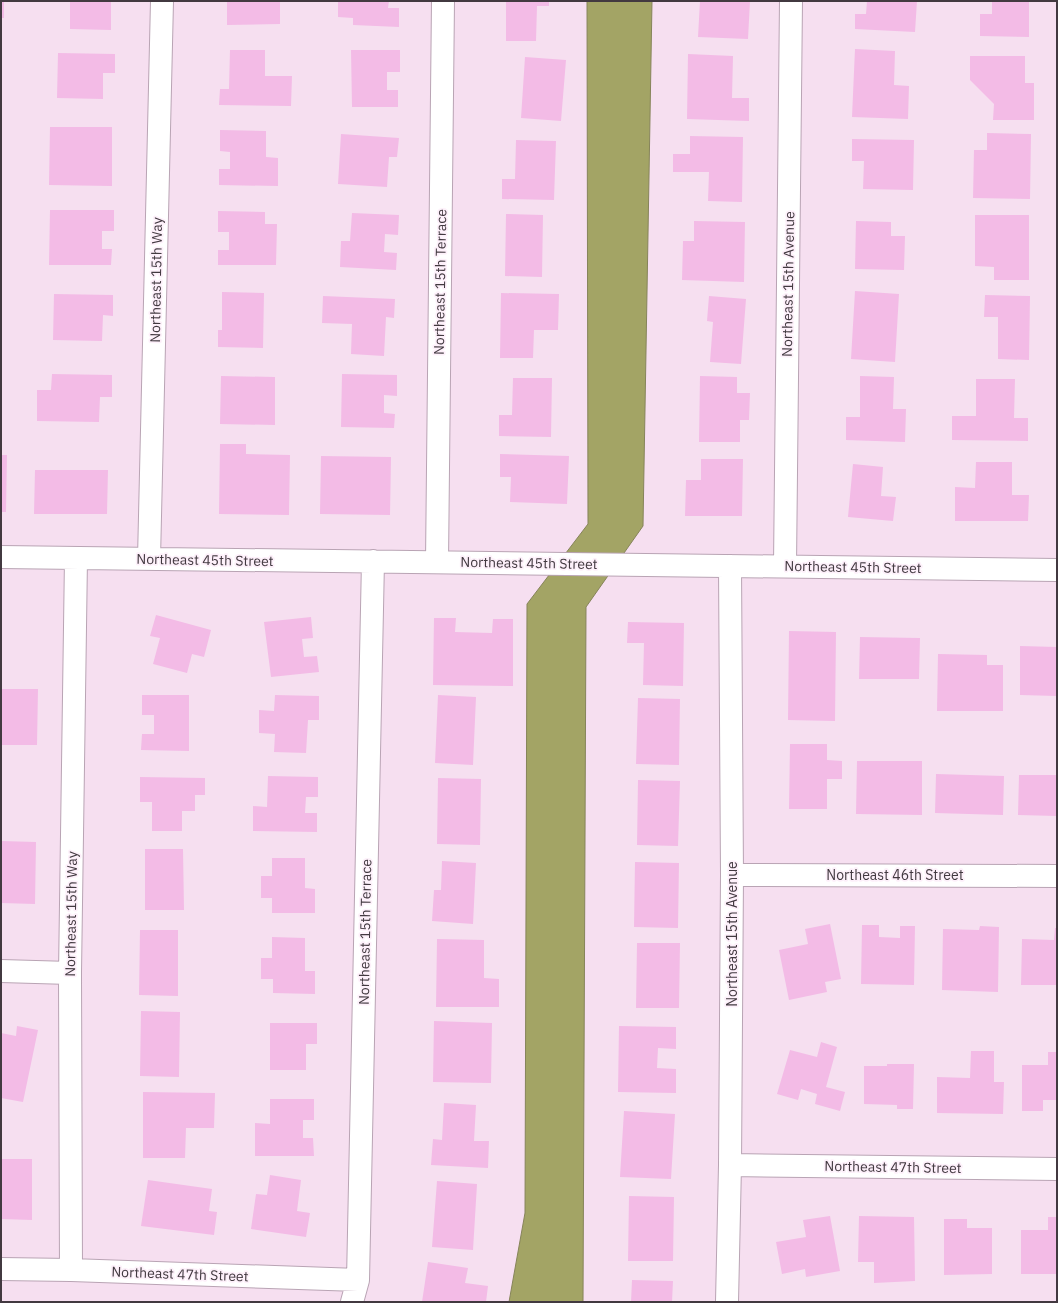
<svg xmlns="http://www.w3.org/2000/svg" width="1058" height="1303" viewBox="0 0 1058 1303" font-family="'IBM Plex Sans',sans-serif">
	<rect width="100%" height="100%" fill="#f6dff0"/>
	<path fill="#a3a465" stroke="#86845a" d="M 587,1 L 652,1 L 643,526 L 586,607 L 583,1302 L 509,1302 L 525,1213 L 527,604 L 588,524 Z"/>
	<path fill="#f3bbe6" d="M 1,1 L 4,1 L 4,18 L 1,18 Z
		M 70,1 L 111,1 L 111,30 L 70,29 Z
		M 227,1 L 280,1 L 280,24 L 227,25 Z
		M 338,1 L 389,1 L 388,8 L 399,8 L 399,27 L 353,25 L 353,18 L 338,17 Z
		M 506,1 L 549,1 L 549,6 L 537,6 L 536,41 L 506,41 Z
		M 700,1 L 750,1 L 748,39 L 698,37 Z
		M 867,1 L 917,1 L 915,32 L 855,29 L 855,14 L 866,14 Z
		M 992,1 L 1029,1 L 1029,37 L 980,36 L 980,14 L 992,14 Z
		M 855,49 L 895,51 L 894,85 L 909,86 L 908,119 L 852,117 Z
		M 230,50 L 265,50 L 265,76 L 292,76 L 291,106 L 219,105 L 220,89 L 229,89 Z
		M 351,50 L 400,50 L 400,72 L 387,72 L 387,90 L 398,90 L 398,107 L 352,107 Z
		M 58,53 L 115,54 L 115,73 L 103,73 L 103,99 L 57,98 Z
		M 688,54 L 733,56 L 732,98 L 749,98 L 749,121 L 687,119 Z
		M 970,56 L 1025,56 L 1025,83 L 1034,83 L 1034,120 L 993,120 L 994,104 L 970,80 Z
		M 525,57 L 566,60 L 561,121 L 521,118 Z
		M 50,127 L 112,127 L 112,186 L 49,185 Z
		M 220,130 L 266,131 L 266,157 L 278,158 L 278,186 L 219,185 L 219,169 L 230,169 L 230,152 L 220,151 Z
		M 987,133 L 1031,134 L 1030,199 L 973,198 L 974,150 L 987,150 Z
		M 341,134 L 399,138 L 397,157 L 389,157 L 387,187 L 338,184 Z
		M 690,136 L 743,137 L 742,202 L 708,201 L 709,172 L 673,172 L 673,154 L 690,154 Z
		M 852,139 L 914,140 L 913,190 L 863,189 L 864,161 L 852,161 Z
		M 516,140 L 556,141 L 554,200 L 502,199 L 502,179 L 515,179 Z
		M 50,210 L 114,210 L 114,231 L 102,231 L 102,249 L 112,249 L 111,265 L 49,265 Z
		M 218,211 L 265,212 L 265,224 L 277,224 L 276,265 L 218,265 L 218,250 L 229,250 L 229,232 L 218,232 Z
		M 352,213 L 399,215 L 398,235 L 385,234 L 384,252 L 397,253 L 396,270 L 340,267 L 341,241 L 350,241 Z
		M 506,214 L 543,215 L 542,277 L 505,276 Z
		M 975,215 L 1029,215 L 1029,280 L 994,280 L 994,267 L 975,266 Z
		M 694,221 L 745,222 L 744,282 L 682,280 L 683,241 L 694,241 Z
		M 856,221 L 891,222 L 891,236 L 905,236 L 904,270 L 855,269 Z
		M 855,291 L 899,294 L 895,362 L 851,359 Z
		M 222,292 L 264,293 L 263,348 L 218,347 L 218,330 L 222,330 Z
		M 501,293 L 559,294 L 558,330 L 534,330 L 533,358 L 500,358 Z
		M 54,294 L 113,295 L 113,316 L 103,315 L 102,341 L 53,340 Z
		M 985,295 L 1030,296 L 1029,360 L 998,359 L 998,317 L 984,317 Z
		M 323,296 L 395,299 L 394,318 L 386,317 L 384,356 L 351,354 L 352,324 L 322,323 Z
		M 709,296 L 746,299 L 741,364 L 710,362 L 713,322 L 707,321 Z
		M 52,374 L 112,375 L 112,397 L 100,397 L 99,422 L 37,421 L 37,390 L 51,390 Z
		M 342,374 L 397,375 L 397,396 L 384,395 L 384,413 L 395,414 L 394,428 L 341,427 Z
		M 221,376 L 275,377 L 275,425 L 220,424 Z
		M 700,376 L 737,377 L 737,393 L 750,393 L 749,420 L 740,420 L 740,442 L 699,442 Z
		M 860,376 L 894,377 L 893,409 L 906,409 L 905,442 L 846,440 L 846,417 L 860,417 Z
		M 513,378 L 552,378 L 551,437 L 499,436 L 499,415 L 512,415 Z
		M 976,379 L 1015,379 L 1014,418 L 1028,418 L 1028,441 L 952,440 L 952,416 L 976,416 Z
		M 220,444 L 246,444 L 246,454 L 290,455 L 289,515 L 219,514 Z
		M 500,454 L 569,456 L 567,504 L 510,502 L 511,477 L 500,477 Z
		M 1,455 L 7,455 L 6,512 L 1,512 Z
		M 321,456 L 391,457 L 390,515 L 320,514 Z
		M 701,459 L 743,459 L 742,516 L 685,516 L 686,480 L 701,480 Z
		M 976,462 L 1012,462 L 1012,495 L 1029,495 L 1028,521 L 955,521 L 955,487 L 975,488 Z
		M 853,464 L 883,467 L 881,496 L 896,497 L 893,521 L 848,517 Z
		M 35,470 L 108,470 L 107,514 L 34,514 Z
		M 156,615 L 211,630 L 204,657 L 192,654 L 187,673 L 153,664 L 160,638 L 150,636 Z
		M 311,617 L 313,638 L 302,639 L 304,657 L 317,656 L 319,672 L 271,677 L 264,622 Z
		M 434,618 L 456,618 L 455,632 L 492,633 L 493,619 L 513,619 L 513,686 L 433,685 Z
		M 628,622 L 684,623 L 683,686 L 643,685 L 644,643 L 627,643 Z
		M 789,631 L 836,632 L 835,721 L 788,720 Z
		M 860,637 L 920,638 L 919,679 L 859,679 Z
		M 1020,646 L 1057,647 L 1057,696 L 1020,695 Z
		M 938,654 L 987,655 L 987,665 L 1003,665 L 1003,711 L 937,711 Z
		M 1,689 L 38,689 L 37,745 L 1,745 Z
		M 142,695 L 189,695 L 189,751 L 141,750 L 142,734 L 154,734 L 154,715 L 142,715 Z
		M 275,695 L 319,696 L 319,720 L 308,720 L 306,753 L 274,752 L 275,734 L 259,733 L 259,710 L 274,711 Z
		M 438,695 L 476,697 L 473,765 L 435,763 Z
		M 638,698 L 680,699 L 679,765 L 636,764 Z
		M 790,744 L 827,744 L 827,760 L 842,761 L 842,779 L 827,779 L 827,809 L 789,809 Z
		M 857,761 L 922,761 L 922,815 L 856,814 Z
		M 936,774 L 1004,776 L 1003,815 L 935,813 Z
		M 1019,775 L 1057,775 L 1057,816 L 1018,815 Z
		M 268,776 L 318,777 L 318,797 L 306,797 L 305,813 L 317,813 L 317,832 L 253,831 L 253,806 L 267,807 Z
		M 140,777 L 205,778 L 205,795 L 195,795 L 195,811 L 182,811 L 182,831 L 152,831 L 152,802 L 140,802 Z
		M 438,778 L 481,779 L 480,845 L 437,844 Z
		M 638,780 L 680,781 L 678,846 L 637,845 Z
		M 1,841 L 36,842 L 35,904 L 1,903 Z
		M 145,849 L 183,849 L 184,910 L 145,910 Z
		M 272,858 L 305,858 L 305,888 L 315,889 L 315,913 L 272,913 L 272,898 L 261,898 L 261,876 L 272,876 Z
		M 442,861 L 476,863 L 473,924 L 432,921 L 434,890 L 441,890 Z
		M 635,862 L 679,863 L 678,928 L 634,927 Z
		M 830,924 L 841,979 L 825,982 L 827,992 L 789,1000 L 779,950 L 808,944 L 805,929 Z
		M 862,925 L 879,925 L 879,937 L 900,938 L 900,926 L 915,926 L 914,985 L 861,984 Z
		M 980,926 L 999,927 L 998,992 L 942,990 L 943,929 L 979,930 Z
		M 1055,928 L 1057,928 L 1057,985 L 1021,985 L 1022,939 L 1054,940 Z
		M 140,930 L 178,930 L 178,996 L 139,995 Z
		M 272,937 L 305,938 L 305,971 L 315,971 L 315,994 L 273,993 L 273,979 L 261,979 L 261,958 L 272,958 Z
		M 437,939 L 484,940 L 484,978 L 499,979 L 499,1007 L 436,1007 Z
		M 637,943 L 680,943 L 679,1008 L 636,1008 Z
		M 141,1011 L 180,1012 L 179,1077 L 140,1076 Z
		M 434,1021 L 492,1023 L 491,1083 L 433,1082 Z
		M 270,1023 L 317,1023 L 317,1044 L 306,1044 L 306,1070 L 270,1070 Z
		M 17,1026 L 38,1030 L 23,1102 L 1,1098 L 1,1033 L 16,1036 Z
		M 619,1026 L 676,1027 L 676,1049 L 658,1048 L 657,1068 L 676,1069 L 676,1093 L 618,1092 Z
		M 821,1042 L 837,1047 L 826,1087 L 845,1092 L 840,1111 L 815,1104 L 817,1094 L 801,1089 L 798,1100 L 777,1094 L 790,1050 L 817,1057 Z
		M 971,1051 L 994,1051 L 994,1082 L 1004,1082 L 1003,1114 L 937,1113 L 937,1077 L 970,1078 Z
		M 1048,1052 L 1057,1052 L 1057,1100 L 1043,1100 L 1043,1111 L 1022,1111 L 1022,1065 L 1048,1065 Z
		M 887,1064 L 914,1064 L 913,1109 L 897,1109 L 897,1105 L 864,1104 L 864,1066 L 887,1066 Z
		M 143,1092 L 215,1093 L 214,1128 L 186,1128 L 185,1158 L 143,1158 Z
		M 270,1099 L 314,1099 L 314,1120 L 303,1120 L 303,1138 L 313,1138 L 314,1156 L 255,1156 L 255,1123 L 270,1124 Z
		M 444,1103 L 476,1105 L 474,1141 L 489,1141 L 488,1168 L 431,1165 L 433,1139 L 442,1140 Z
		M 624,1111 L 675,1114 L 671,1179 L 620,1177 Z
		M 1,1159 L 32,1159 L 32,1220 L 1,1219 Z
		M 270,1175 L 301,1180 L 297,1211 L 310,1213 L 306,1237 L 251,1229 L 256,1194 L 267,1195 Z
		M 148,1180 L 212,1189 L 209,1211 L 217,1212 L 214,1235 L 141,1226 Z
		M 437,1181 L 477,1184 L 473,1250 L 432,1247 Z
		M 629,1196 L 674,1197 L 673,1261 L 628,1261 Z
		M 830,1216 L 840,1271 L 806,1277 L 805,1269 L 782,1274 L 776,1242 L 806,1237 L 803,1220 Z
		M 859,1216 L 914,1217 L 915,1281 L 874,1283 L 874,1262 L 858,1262 Z
		M 1048,1217 L 1057,1217 L 1057,1274 L 1021,1274 L 1021,1230 L 1048,1230 Z
		M 944,1219 L 967,1219 L 967,1228 L 992,1228 L 992,1274 L 944,1275 Z
		M 428,1262 L 468,1268 L 465,1283 L 488,1286 L 486,1302 L 422,1302 Z
		M 632,1280 L 673,1281 L 672,1302 L 631,1302 Z"/>
	<g fill="none" stroke-linecap="round" stroke-linejoin="round">
		<defs>
			<path id="minor" d="M 1,557 L 1057,570
				M 149,559 L 162,1
				M 437,562 L 443,1
				M 785,566 L 791,1
				M 732,875 L 1057,876
				M 1,971 L 70,973
				M 730,1165 L 1057,1169
				M 1,1269 L 71,1270 L 358,1280
				M 71,1270 L 70,973 L 76,558
				M 352,1302 L 358,1280 L 373,561
				M 727,1302 L 730,1165 L 732,875 L 730,566"/>
		</defs>
		<use href="#minor" stroke="#b9a4b4" stroke-width="24"/>
		<use href="#minor" stroke="#fff" stroke-width="22"/>
	</g>
	<g text-anchor="middle" dominant-baseline="central" stroke-width="3.5" stroke-linejoin="round" paint-order="stroke">
		<g font-size="14" fill="#423940" stroke="#fdf0fa">
			<text transform="translate(156 280) rotate(-89)">Northeast 15th Way</text>
			<text transform="translate(440 282) rotate(-89)">Northeast 15th Terrace</text>
			<text transform="translate(788 284) rotate(-89)">Northeast 15th Avenue</text>
			<text transform="translate(205 560) rotate(1)">Northeast 45th Street</text>
			<text transform="translate(529 563) rotate(1)">Northeast 45th Street</text>
			<text transform="translate(853 567) rotate(1)">Northeast 45th Street</text>
			<text x="895" y="875">Northeast 46th Street</text>
			<text transform="translate(71 914) rotate(-89)">Northeast 15th Way</text>
			<text transform="translate(365 932) rotate(-89)">Northeast 15th Terrace</text>
			<text transform="translate(732 934) rotate(-90)">Northeast 15th Avenue</text>
			<text transform="translate(893 1167) rotate(1)">Northeast 47th Street</text>
			<text transform="translate(180 1274) rotate(2)">Northeast 47th Street</text>
		</g>
	</g>
	<rect width="1058" height="1303" fill="none" stroke="#423940" stroke-width="4"/>
</svg>
